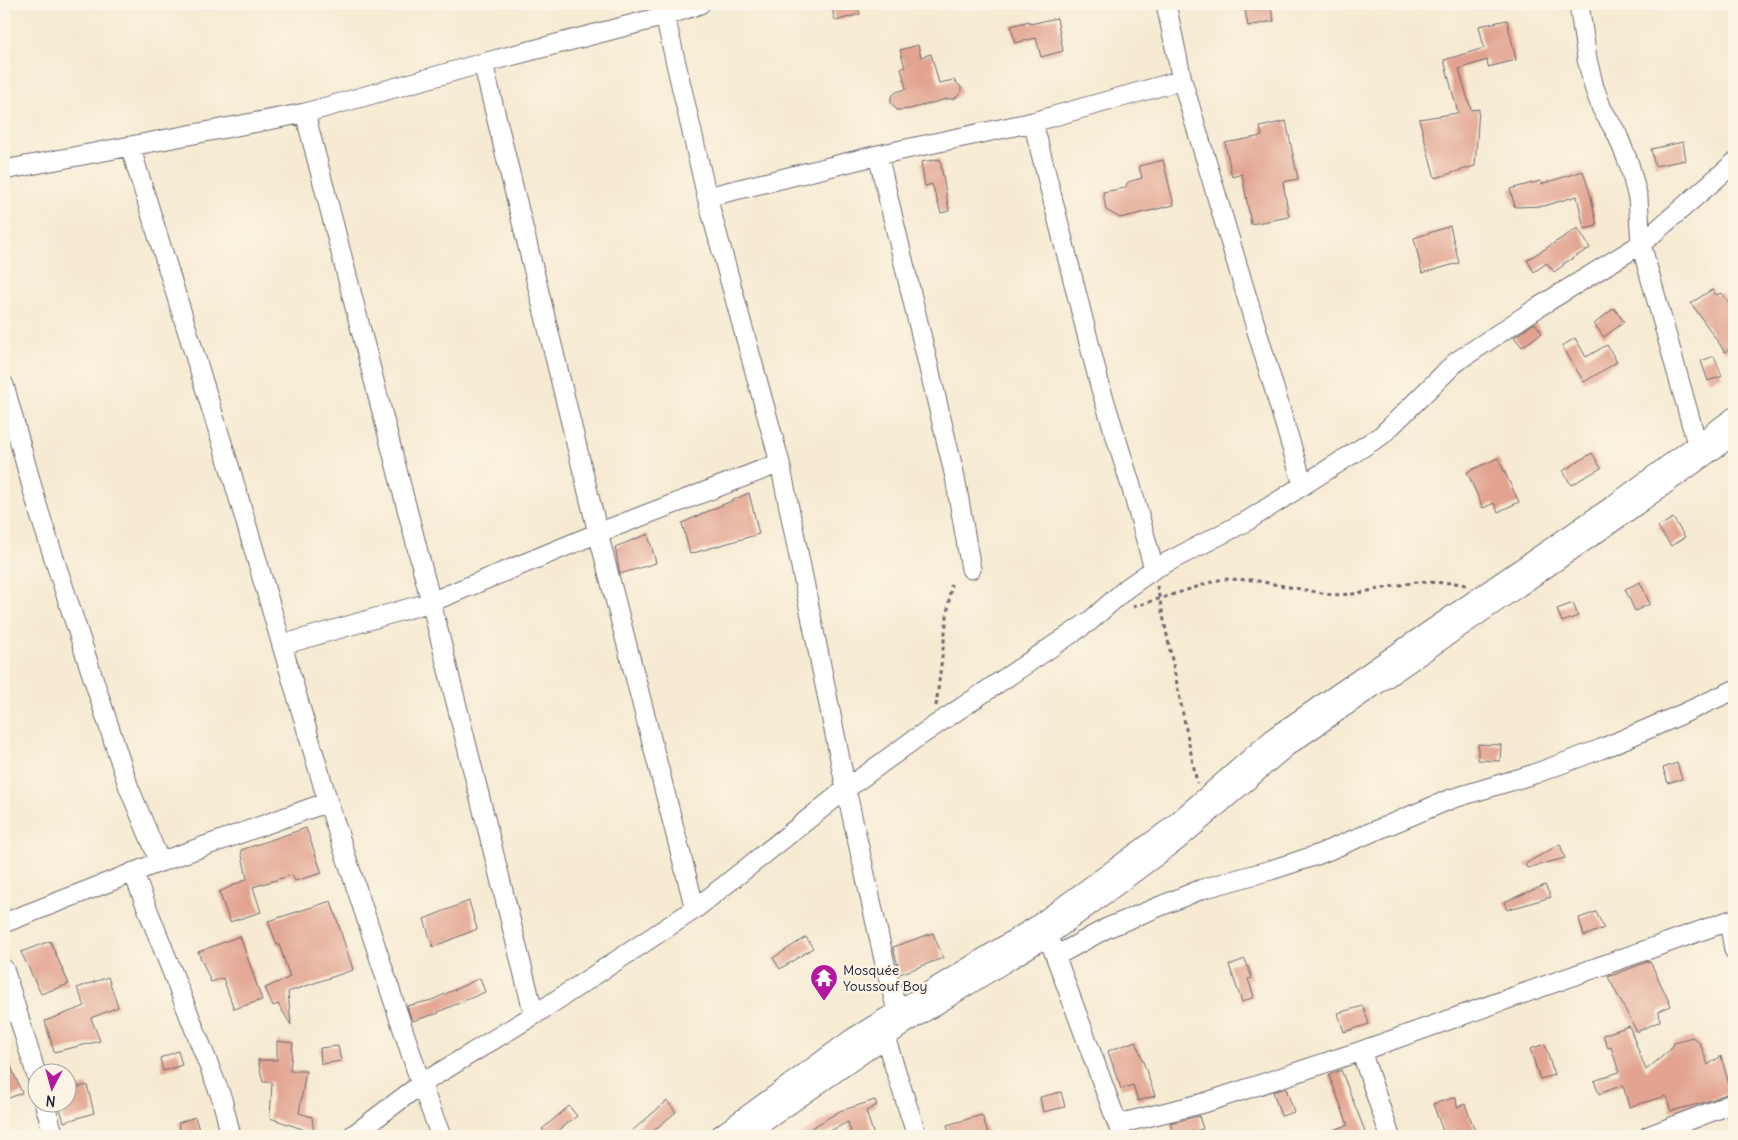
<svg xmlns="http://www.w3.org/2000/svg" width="1738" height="1140" viewBox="0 0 1738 1140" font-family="Delius,sans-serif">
	<rect width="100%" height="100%" fill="#fcf5e5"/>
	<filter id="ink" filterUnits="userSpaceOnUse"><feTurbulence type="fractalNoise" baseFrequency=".02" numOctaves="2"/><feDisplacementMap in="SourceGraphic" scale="10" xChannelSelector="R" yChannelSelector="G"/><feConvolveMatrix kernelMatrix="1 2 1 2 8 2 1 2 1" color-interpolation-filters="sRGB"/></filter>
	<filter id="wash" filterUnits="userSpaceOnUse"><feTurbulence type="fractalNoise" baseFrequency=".0096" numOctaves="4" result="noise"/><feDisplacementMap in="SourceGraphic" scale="20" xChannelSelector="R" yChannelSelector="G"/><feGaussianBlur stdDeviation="1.12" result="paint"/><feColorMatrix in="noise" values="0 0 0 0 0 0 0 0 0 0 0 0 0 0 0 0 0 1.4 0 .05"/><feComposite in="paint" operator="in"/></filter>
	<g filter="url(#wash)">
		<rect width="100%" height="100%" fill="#f6ead2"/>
		<g id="blocks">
			<path fill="#e2a491" d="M 831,4 L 857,4 L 860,14 L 835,21 Z
				M 1244,4 L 1270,4 L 1274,21 L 1248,26 Z
				M 1057,18 L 1063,51 L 1041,57 L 1036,38 L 1015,43 L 1011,26 L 1029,21 L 1030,24 Z
				M 1507,20 L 1516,60 L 1488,67 L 1487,60 L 1459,69 L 1471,110 L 1479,109 L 1475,166 L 1435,178 L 1419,119 L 1458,113 L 1444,60 L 1484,48 L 1479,26 Z
				M 918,45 L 921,57 L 931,54 L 939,83 L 954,80 L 961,87 L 961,93 L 954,99 L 947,99 L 910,109 L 897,110 L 891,103 L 891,97 L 896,92 L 906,89 L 901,68 L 905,67 L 900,50 Z
				M 1286,121 L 1298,179 L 1283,182 L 1289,217 L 1251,224 L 1242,174 L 1232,177 L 1225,143 L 1262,136 L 1260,127 Z
				M 1683,142 L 1686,160 L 1655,166 L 1651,149 Z
				M 940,159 L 949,211 L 941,213 L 932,184 L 925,186 L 921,162 Z
				M 1163,160 L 1174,205 L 1120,218 L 1106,210 L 1103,192 L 1125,188 L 1128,182 L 1142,178 L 1139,166 Z
				M 1583,171 L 1591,197 L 1597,226 L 1584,229 L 1577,196 L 1544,206 L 1515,207 L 1510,189 L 1540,181 L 1541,184 Z
				M 1450,226 L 1459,263 L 1422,273 L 1414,238 Z
				M 1578,228 L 1590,248 L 1563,264 L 1564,265 L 1554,272 L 1547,263 L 1534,272 L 1527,260 Z
				M 1713,289 L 1715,295 L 1722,293 L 1734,311 L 1734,346 L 1725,352 L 1691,303 Z
				M 1614,308 L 1624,322 L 1604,337 L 1594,324 Z
				M 1535,323 L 1542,333 L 1522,347 L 1514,337 Z
				M 1575,338 L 1586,357 L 1607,345 L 1617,362 L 1584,382 L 1562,346 Z
				M 1714,356 L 1722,376 L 1708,381 L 1701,361 Z
				M 1592,453 L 1601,468 L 1571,485 L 1563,471 Z
				M 1498,458 L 1519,502 L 1498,512 L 1494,503 L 1483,508 L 1467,472 Z
				M 749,493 L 759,534 L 690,554 L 682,523 Z
				M 1673,518 L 1685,537 L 1671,546 L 1658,527 Z
				M 648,534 L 656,563 L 620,574 L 615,547 Z
				M 1640,582 L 1650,604 L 1635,611 L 1625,589 Z
				M 1573,603 L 1578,616 L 1562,622 L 1557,609 Z
				M 1478,744 L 1501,745 L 1500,761 L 1478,760 Z
				M 1677,763 L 1682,779 L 1668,783 L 1663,768 Z
				M 306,828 L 322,873 L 295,881 L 292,875 L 253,887 L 261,912 L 230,922 L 219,892 L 247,879 L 241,850 Z
				M 1560,844 L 1565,858 L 1527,868 L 1525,864 Z
				M 1545,885 L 1551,897 L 1507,910 L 1504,902 Z
				M 331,901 L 353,970 L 288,992 L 291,1025 L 278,1004 L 273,1006 L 265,988 L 290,977 L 279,944 L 277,945 L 268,921 Z
				M 469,901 L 477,929 L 433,947 L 424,919 Z
				M 1596,912 L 1604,928 L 1584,936 L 1579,918 Z
				M 933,933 L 943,958 L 900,974 L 893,947 Z
				M 240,936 L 262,1000 L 234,1009 L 223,978 L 211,982 L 198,952 Z
				M 806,937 L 813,948 L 780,969 L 773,958 Z
				M 50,941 L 69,984 L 41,994 L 21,952 Z
				M 1245,959 L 1252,978 L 1248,979 L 1254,997 L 1242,1002 L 1229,965 Z
				M 1650,961 L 1671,1006 L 1659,1011 L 1660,1021 L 1637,1032 L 1608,977 Z
				M 108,977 L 118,1007 L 91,1018 L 100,1041 L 54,1052 L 45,1021 L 85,1006 L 77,988 Z
				M 480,978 L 485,992 L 438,1012 L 439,1013 L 412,1021 L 407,1006 L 432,1000 Z
				M 1363,1006 L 1369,1024 L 1344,1032 L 1338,1013 Z
				M 1629,1026 L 1646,1070 L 1670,1050 L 1675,1042 L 1692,1037 L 1700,1043 L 1708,1065 L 1721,1056 L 1731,1092 L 1706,1102 L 1671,1111 L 1666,1096 L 1629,1107 L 1623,1085 L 1599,1094 L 1594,1081 L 1619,1072 L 1611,1047 L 1608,1048 L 1603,1035 Z
				M 277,1041 L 293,1043 L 290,1071 L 306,1071 L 299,1113 L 312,1117 L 314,1133 L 270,1118 L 272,1082 L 263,1082 L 258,1060 L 277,1060 Z
				M 1136,1041 L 1155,1096 L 1138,1101 L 1133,1085 L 1121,1089 L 1108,1051 Z
				M 1545,1044 L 1554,1075 L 1540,1079 L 1530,1049 Z
				M 338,1046 L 341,1061 L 321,1064 L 320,1048 Z
				M 4,1050 L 22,1093 L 4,1100 Z
				M 178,1051 L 182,1065 L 163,1071 L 160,1058 Z
				M 1341,1070 L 1363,1126 L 1366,1136 L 1322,1136 L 1321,1134 L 1348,1125 L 1329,1075 Z
				M 87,1085 L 94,1113 L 64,1122 L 58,1102 L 68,1102 L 68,1090 Z
				M 1286,1088 L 1294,1112 L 1281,1116 L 1273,1092 Z
				M 1061,1092 L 1065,1107 L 1043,1112 L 1040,1097 Z
				M 1456,1097 L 1457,1107 L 1465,1104 L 1477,1136 L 1461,1136 L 1455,1130 L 1444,1134 L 1433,1104 Z
				M 875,1100 L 877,1105 L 866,1111 L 874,1136 L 852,1136 L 848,1122 L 820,1136 L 798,1136 L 840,1111 Z
				M 667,1101 L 676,1112 L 647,1136 L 626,1136 Z
				M 569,1106 L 577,1116 L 552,1136 L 548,1136 L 542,1129 Z
				M 982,1115 L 989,1136 L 950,1136 L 947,1125 Z
				M 1199,1116 L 1203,1129 L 1174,1136 L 1170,1123 Z
				M 195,1117 L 201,1136 L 182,1136 L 178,1123 Z"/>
		</g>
	</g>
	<g filter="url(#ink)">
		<use href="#blocks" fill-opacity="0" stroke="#6c6870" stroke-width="1"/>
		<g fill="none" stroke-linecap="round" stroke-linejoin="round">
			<defs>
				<path id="minor" d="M 1166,4 L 1182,80 L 1303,485
					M 1579,4 L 1587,59 L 1594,87 L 1602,109 L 1617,134 L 1629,164 L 1638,198 L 1641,244 L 1697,444
					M 665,16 L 707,197 L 780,463 L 846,789 L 885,964 L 897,1011
					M 483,63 L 598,533 L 695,909
					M 305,113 L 431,602 L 534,1015
					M 1033,122 L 1100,386 L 1131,486 L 1154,569
					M 130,146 L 232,475 L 328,802 L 421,1084 L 441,1136
					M 878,155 L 955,477 L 971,569
					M 4,170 L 305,113 L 483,63 L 665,16 L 700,4
					M 707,197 L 878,155 L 1033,122 L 1182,80
					M 4,385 L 39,512 L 129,788 L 160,862
					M 282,645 L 431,602 L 598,533 L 780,463
					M 133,872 L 222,1099 L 231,1136
					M 1729,921 L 1734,950
					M 4,923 L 160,862 L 328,802
					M 1051,944 L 1122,1136
					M 1056,956 L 1107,928 L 1202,889 L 1271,870 L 1317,855 L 1451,799 L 1534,774 L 1601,749 L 1680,715 L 1734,690
					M 4,969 L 38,1080
					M 882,1028 L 917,1136
					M 1361,1051 L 1390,1136
					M 44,1102 L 54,1136
					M 1118,1124 L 1204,1103 L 1361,1051 L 1734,919
					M 352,1136 L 421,1084 L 534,1015 L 695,909 L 846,789 L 912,741 L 1090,621 L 1127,588 L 1154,569 L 1247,521 L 1382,435 L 1456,362 L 1537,308 L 1641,244 L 1734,163
					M 719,1136 L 853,1038 L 1036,926 L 1169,829 L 1277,735 L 1612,506 L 1734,417
					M 744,1136 L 905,1024 L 1048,936 L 1178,840 L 1286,747 L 1620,517 L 1734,435
					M 1648,1136 L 1734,1103"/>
			</defs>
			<use href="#minor" stroke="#6c6870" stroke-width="21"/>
			<path stroke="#6c6870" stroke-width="3" stroke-dasharray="4 4" stroke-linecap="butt" d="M 1157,586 L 1197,783
				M 1133,607 L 1222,579 L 1253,580 L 1332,595 L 1353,594 L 1416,582 L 1455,583 L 1466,585
				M 936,706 L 951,584"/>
			<use href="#minor" stroke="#fff" stroke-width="19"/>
		</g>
	</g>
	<defs>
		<symbol id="temple-pin" viewBox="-11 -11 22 30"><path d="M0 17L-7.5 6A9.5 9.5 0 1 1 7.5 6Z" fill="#b5179e" stroke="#fcf5e5"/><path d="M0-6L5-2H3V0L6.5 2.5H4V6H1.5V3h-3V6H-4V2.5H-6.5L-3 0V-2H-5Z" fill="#fff"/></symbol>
	</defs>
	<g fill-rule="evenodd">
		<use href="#temple-pin" x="808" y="962" width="32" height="43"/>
	</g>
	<g text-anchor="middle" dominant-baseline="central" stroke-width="4.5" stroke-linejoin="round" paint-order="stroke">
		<g font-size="14" fill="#22223b" stroke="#fcf5e5" text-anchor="start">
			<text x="843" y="970">Mosquée<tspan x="843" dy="16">Youssouf Boy</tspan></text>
		</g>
	</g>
	<rect width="1738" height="1140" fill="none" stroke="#fcf5e5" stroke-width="20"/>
	<g transform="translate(52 1088) rotate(186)"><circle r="24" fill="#fcf5e5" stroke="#a5a1a1"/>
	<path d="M0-4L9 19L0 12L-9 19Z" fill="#b5179e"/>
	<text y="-8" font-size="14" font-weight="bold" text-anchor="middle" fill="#22223b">N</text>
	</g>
</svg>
